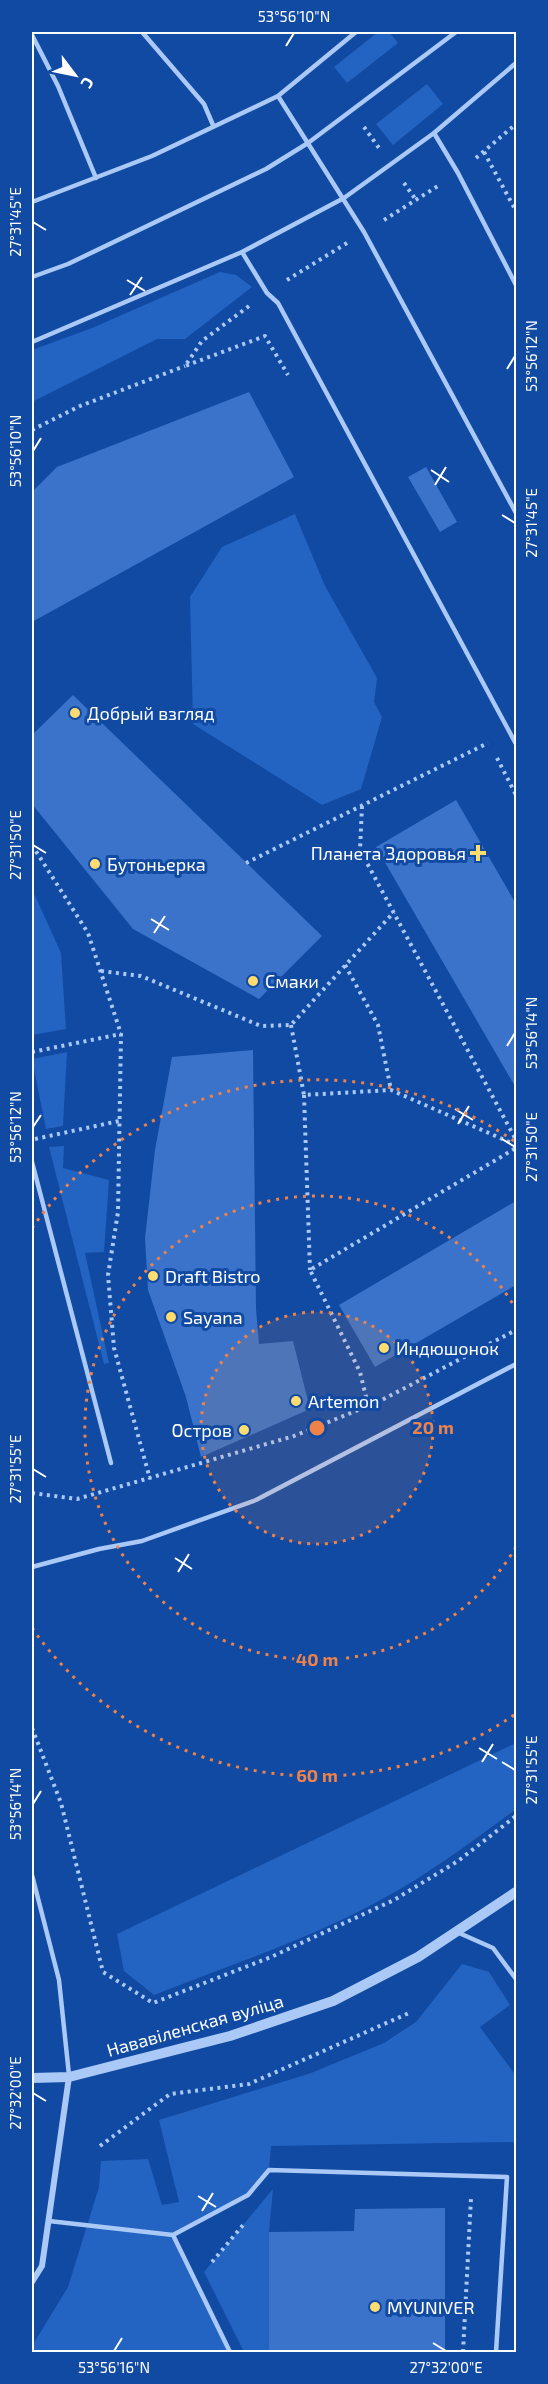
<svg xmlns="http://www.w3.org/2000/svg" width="548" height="2384" viewBox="0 0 548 2384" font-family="'Exo 2',sans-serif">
	<rect width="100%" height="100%" fill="#114aa3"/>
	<path fill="#2363c1" d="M 378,32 L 389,32 L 398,43 L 347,83 L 334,67 Z
		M 427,84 L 443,104 L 393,145 L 376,124 Z
		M 220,272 L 236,275 L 252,287 L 185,339 L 157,339 L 32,402 L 32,350 L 92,328 Z
		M 295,514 L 325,586 L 377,678 L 374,702 L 382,717 L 361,789 L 322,805 L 193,724 L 190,597 L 222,547 Z
		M 32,889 L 61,953 L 66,1029 L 32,1035 Z
		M 67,1052 L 63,1126 L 46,1129 L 32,1059 Z
		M 64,1146 L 63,1168 L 109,1180 L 104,1252 L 85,1253 L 109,1363 L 104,1364 L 49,1147 Z
		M 516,1743 L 516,1809 C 479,1836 441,1865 400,1889 C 324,1934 236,1963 154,1995 L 124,1971 L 117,1934 Z
		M 462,1964 L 489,1972 L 510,2005 L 480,2027 L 516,2076 L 516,2142 L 271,2146 L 269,2170 L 248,2195 L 173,2235 L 230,2352 L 32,2352 L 32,2346 L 68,2287 L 99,2187 L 101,2161 L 148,2159 L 162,2205 L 179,2202 L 159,2120 L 311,2073 L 384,2043 L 416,2022 Z
		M 273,2189 L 269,2232 L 269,2352 L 244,2352 L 204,2272 Z"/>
	<path fill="#3a73c9" d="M 249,392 L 294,477 L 32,622 L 32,492 L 57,467 Z
		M 426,467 L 457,522 L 440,532 L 408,477 Z
		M 73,695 L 322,936 L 259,999 L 133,929 L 32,804 L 32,735 Z
		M 456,800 L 516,904 L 516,1088 L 376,847 Z
		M 253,1050 L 256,1309 L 259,1344 L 293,1341 L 310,1409 L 201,1457 L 186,1397 L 148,1290 L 145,1238 L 155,1150 L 172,1057 Z
		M 516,1201 L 516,1285 L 375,1367 L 339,1305 Z
		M 445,2208 L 445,2352 L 269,2352 L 269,2232 L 354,2231 L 355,2209 Z"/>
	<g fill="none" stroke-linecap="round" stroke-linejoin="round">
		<path stroke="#abc9f6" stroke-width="4" stroke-dasharray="3 4.5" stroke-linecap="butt" d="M 364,127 L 379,148
			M 484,152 L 516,211
			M 476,158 L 516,124
			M 404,183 L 416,200
			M 384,220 L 441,184
			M 287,280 L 347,243
			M 249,306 L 202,341 L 185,366 L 265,336 L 288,375
			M 32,430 L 80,406 L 185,366
			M 497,758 L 516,795
			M 362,806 L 360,850 L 516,1140
			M 32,845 L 88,933 L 121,1034 L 118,1212 L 108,1275 L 114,1348 L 150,1479
			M 246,863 L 488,743
			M 345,965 L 378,1025 L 391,1090
			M 101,971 L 141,976 L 261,1026 L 291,1025 L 394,912
			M 291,1025 L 304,1095 L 391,1090 L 516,1145
			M 32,1052 L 121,1034
			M 304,1095 L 310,1270
			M 35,1139 L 119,1121
			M 368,1405 L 360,1372 L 310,1270 L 516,1148
			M 32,1493 L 77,1499 L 294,1436 L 378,1402 L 516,1330
			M 32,1728 L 61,1803 L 103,1972 L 153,2003 L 271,1957 L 394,1900 L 458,1861 L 516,1816
			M 100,2146 L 170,2094 L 249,2084 L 409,2013
			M 32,2147 L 32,2149
			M 212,2262 L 244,2224
			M 463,2352 L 471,2198"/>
		<path stroke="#abc9f6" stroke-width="4.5" d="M 142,32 L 204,104 L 213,125
			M 32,35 L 58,86 L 96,178
			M 278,96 L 364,232 L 516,513
			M 434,133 L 458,173 L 516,285
			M 32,202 L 152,156 L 278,96 L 356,32
			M 242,252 L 267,293 L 278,303 L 516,744
			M 32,277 L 68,264 L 266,169 L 308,143 L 456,32
			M 32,342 L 242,252 L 344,198 L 434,133 L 516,63
			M 32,1162 L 111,1463
			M 32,1567 L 99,1549 L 142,1541 L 256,1500 L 516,1364
			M 32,1875 L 59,1980 L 69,2075
			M 459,1933 L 493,1948 L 516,1979
			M 49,2221 L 173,2235 L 248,2195 L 269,2170 L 507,2177 L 496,2352
			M 173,2235 L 230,2352"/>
		<path stroke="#abc9f6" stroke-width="6" d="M 32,2282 L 42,2266 L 69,2077"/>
		<path stroke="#abc9f6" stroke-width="10" d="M 32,2078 L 69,2077 L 230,2036 L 333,2001 L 418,1957 L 516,1892"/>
	</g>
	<path fill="none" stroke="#fff" stroke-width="2" d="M 286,46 L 294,33M 33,222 L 46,230M 127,280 L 145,291M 130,295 L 142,277M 507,369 L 515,356M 33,451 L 41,438M 431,470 L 449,482M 435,485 L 446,467M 502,515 L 515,523M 33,845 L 46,853M 151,919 L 169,930M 154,933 L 165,916M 507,1046 L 515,1033M 455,1109 L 473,1120M 458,1124 L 469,1106M 33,1127 L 41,1115M 502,1139 L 515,1147M 33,1469 L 46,1477M 175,1558 L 192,1569M 178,1572 L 189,1554M 479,1748 L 497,1759M 482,1762 L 493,1744M 502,1762 L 515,1770M 33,1804 L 41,1791M 33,2093 L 46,2101M 198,2196 L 216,2207M 202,2211 L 213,2193M 433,2343 L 446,2351M 114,2351 L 122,2338"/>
	<circle cx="317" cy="1428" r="116" fill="#ee8249" fill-opacity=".12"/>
	<g fill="none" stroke="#ee8249" stroke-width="3" stroke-dasharray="3 6">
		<circle cx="317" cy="1428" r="116"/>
		<path d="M516 1547A232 232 0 1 1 516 1309"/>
		<path d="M514 1715A348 348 0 0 1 32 1628M32 1228A348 348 0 0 1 514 1141"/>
	</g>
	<g fill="#ffdc70" stroke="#114aa3" stroke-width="2">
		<circle cx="75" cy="713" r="6"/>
		<path d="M475 844h6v6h6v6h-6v6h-6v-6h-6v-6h6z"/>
		<circle cx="95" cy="864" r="6"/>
		<circle cx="253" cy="981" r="6"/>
		<circle cx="153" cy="1276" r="6"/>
		<circle cx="171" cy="1317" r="6"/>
		<circle cx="384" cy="1348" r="6"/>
		<circle cx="296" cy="1401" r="6"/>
		<circle cx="244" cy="1430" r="6"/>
		<circle cx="375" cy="2307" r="6"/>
	</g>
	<g text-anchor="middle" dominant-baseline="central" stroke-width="6" stroke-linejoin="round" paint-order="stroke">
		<g font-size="18" fill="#fff" stroke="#114aa3" text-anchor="start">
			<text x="87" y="713">Добрый взгляд</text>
			<text x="466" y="853" text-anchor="end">Планета Здоровья</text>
			<text x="107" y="864">Бутоньерка</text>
			<text x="265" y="981">Смаки</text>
			<text x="165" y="1276">Draft Bistro</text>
			<text x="183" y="1317">Sayana</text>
			<text x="396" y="1348">Индюшонок</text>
			<text x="308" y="1401">Artemon</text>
			<text x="232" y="1430" text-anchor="end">Остров</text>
			<text x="387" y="2307">MYUNIVER</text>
		</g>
		<g font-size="18" fill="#fff" stroke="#114aa3">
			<text transform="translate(195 2025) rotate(-16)">Нававіленская вуліца</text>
		</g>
	</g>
	<circle cx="317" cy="1428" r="9" fill="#ee8249" stroke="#114aa3" stroke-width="3"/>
	<g font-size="18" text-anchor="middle" font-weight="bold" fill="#ee8249" stroke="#114aa3" stroke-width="6" stroke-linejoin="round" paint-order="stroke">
		<text x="433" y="1434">20 m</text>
		<text x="317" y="1666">40 m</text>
		<text x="317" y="1782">60 m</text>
	</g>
	<rect width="548" height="2384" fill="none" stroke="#114aa3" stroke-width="66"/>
	<g transform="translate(75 75) rotate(122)" stroke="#114aa3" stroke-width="4.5" paint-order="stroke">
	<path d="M0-4.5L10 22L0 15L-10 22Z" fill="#ffffff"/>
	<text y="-9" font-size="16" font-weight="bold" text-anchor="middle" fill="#ffffff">С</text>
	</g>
	<rect x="33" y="33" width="482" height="2318" fill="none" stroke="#fff" stroke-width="2"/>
	<g font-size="15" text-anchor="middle" fill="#fff">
		<text x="294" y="22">53°56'10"N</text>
		<text transform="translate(16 222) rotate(-90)" y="5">27°31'45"E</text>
		<text transform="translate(532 356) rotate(-90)" y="5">53°56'12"N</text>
		<text transform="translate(16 451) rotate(-90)" y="5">53°56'10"N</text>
		<text transform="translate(532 523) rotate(-90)" y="5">27°31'45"E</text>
		<text transform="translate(16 845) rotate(-90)" y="5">27°31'50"E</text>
		<text transform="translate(532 1033) rotate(-90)" y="5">53°56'14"N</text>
		<text transform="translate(16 1127) rotate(-90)" y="5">53°56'12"N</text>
		<text transform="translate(532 1147) rotate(-90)" y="5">27°31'50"E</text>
		<text transform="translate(16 1469) rotate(-90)" y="5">27°31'55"E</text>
		<text transform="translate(532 1770) rotate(-90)" y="5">27°31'55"E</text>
		<text transform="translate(16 1804) rotate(-90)" y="5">53°56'14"N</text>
		<text transform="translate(16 2093) rotate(-90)" y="5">27°32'00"E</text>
		<text x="114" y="2373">53°56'16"N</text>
		<text x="446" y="2373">27°32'00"E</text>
	</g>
</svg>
